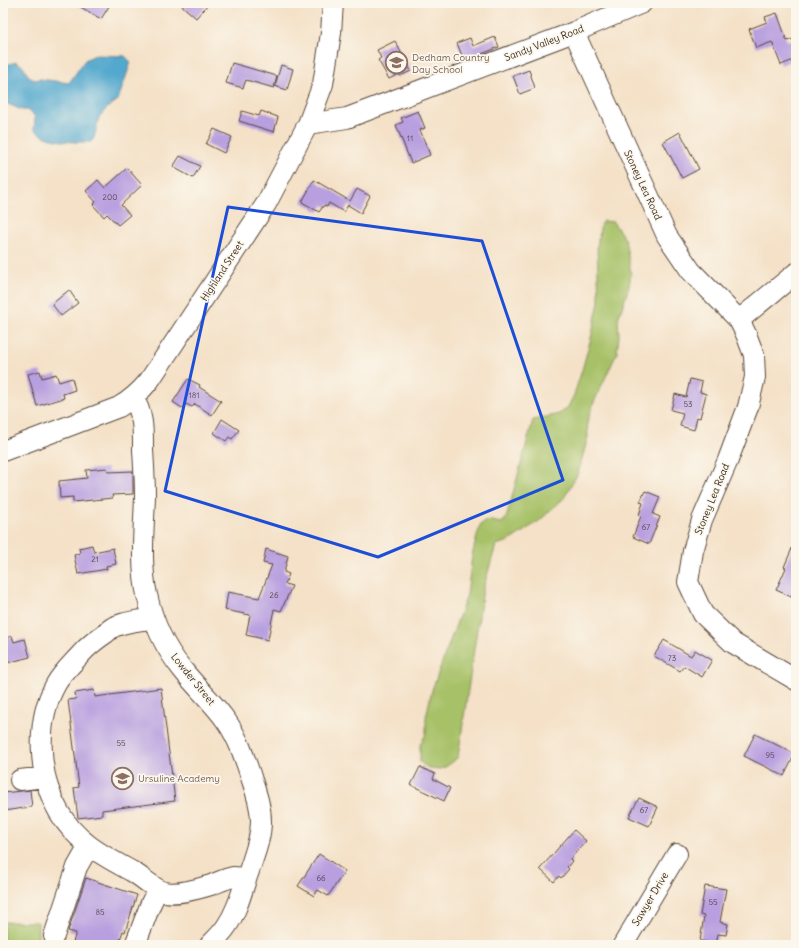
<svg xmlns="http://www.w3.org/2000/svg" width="799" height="948" viewBox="0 0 799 948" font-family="Delius,sans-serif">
	<rect width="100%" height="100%" fill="#fbf7ec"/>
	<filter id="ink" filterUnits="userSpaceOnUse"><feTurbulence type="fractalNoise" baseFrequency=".025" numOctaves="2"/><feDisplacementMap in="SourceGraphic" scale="8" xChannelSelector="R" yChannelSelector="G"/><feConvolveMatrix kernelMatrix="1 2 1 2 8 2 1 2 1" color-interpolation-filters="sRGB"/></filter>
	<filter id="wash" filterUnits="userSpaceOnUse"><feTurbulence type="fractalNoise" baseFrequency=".012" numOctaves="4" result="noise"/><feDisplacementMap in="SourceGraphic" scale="16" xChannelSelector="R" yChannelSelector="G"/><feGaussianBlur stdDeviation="0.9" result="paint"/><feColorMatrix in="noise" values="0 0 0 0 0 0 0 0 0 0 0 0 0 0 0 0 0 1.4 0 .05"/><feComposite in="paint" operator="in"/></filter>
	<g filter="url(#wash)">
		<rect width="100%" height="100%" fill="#f4e1c7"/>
		<path fill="#a7c167" stroke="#717642" d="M 603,221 L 613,222 L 625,239 L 631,273 L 629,287 L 618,319 L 619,336 L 617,353 L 594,402 L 587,422 L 588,437 L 578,473 L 564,498 L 539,521 L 509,541 L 496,545 L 483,589 L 458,757 C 444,770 435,775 420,762 L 420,745 L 426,734 L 426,717 L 432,690 L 454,630 L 467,595 L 472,556 L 480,525 L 487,520 L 501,523 L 506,519 L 533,420 L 559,414 L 568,407 L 574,395 L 582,370 L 591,338 L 599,302 L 597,246 L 601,224 Z
			M 3,922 L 38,922 L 38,945 L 3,945 Z"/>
		<path fill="#52a8ce" stroke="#466976" d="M 95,55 L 125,56 L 131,62 L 118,100 L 107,108 L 99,117 L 94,138 L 91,142 C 72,142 48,143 34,129 L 35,117 L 28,110 L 22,110 L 3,102 L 3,66 L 16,62 L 24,67 L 27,74 L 34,80 L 40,79 L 69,83 L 85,60 Z"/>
		<g id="blocks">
			<path fill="#b89fdf" d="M 74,3 L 111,3 L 101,19 Z
				M 179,3 L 209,3 L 196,18 Z
				M 777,13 L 787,41 L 796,38 L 796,59 L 781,65 L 772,42 L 756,48 L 749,29 L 767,22 L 765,17 Z
				M 495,37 L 499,47 L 464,61 L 457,43 L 470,38 L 473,46 Z
				M 395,41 L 411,71 L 400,76 L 399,74 L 389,79 L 378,60 L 381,58 L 377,50 Z
				M 232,63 L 277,76 L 274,88 L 246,80 L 243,88 L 226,83 Z
				M 281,65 L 293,69 L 287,90 L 275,86 Z
				M 529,70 L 535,88 L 520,94 L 513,76 Z
				M 242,111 L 259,116 L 261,111 L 278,117 L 274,132 L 239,121 Z
				M 418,111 L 425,128 L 420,130 L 430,155 L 411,163 L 396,125 L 403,122 L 401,118 Z
				M 214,129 L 232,137 L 224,153 L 206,144 Z
				M 680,132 L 699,169 L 682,178 L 663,142 Z
				M 180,156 L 200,166 L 193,178 L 173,167 Z
				M 127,168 L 142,185 L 121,205 L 130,215 L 118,225 L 107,214 L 104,217 L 93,205 L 96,202 L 86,191 L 98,180 L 105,188 Z
				M 314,180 L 350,201 L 357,189 L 370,196 L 361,213 L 348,205 L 344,212 L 329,203 L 327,207 L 324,205 L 319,212 L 302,202 Z
				M 69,290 L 78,303 L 61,316 L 52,304 Z
				M 40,371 L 42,378 L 56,374 L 59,382 L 72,378 L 75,390 L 63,394 L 64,398 L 37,406 L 28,374 Z
				M 188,379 L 200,385 L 199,387 L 221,401 L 212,415 L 195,404 L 192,407 L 186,404 L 182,408 L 173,402 Z
				M 690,379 L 702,382 L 700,392 L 706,394 L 700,418 L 697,417 L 694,430 L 680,426 L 683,413 L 671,410 L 675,394 L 686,397 Z
				M 222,419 L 239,430 L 232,439 L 229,437 L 226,441 L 214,433 Z
				M 107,468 L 108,472 L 133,471 L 133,494 L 112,495 L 113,498 L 73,502 L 73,497 L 60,498 L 59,481 L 87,478 L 86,470 Z
				M 645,491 L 660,497 L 653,514 L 660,517 L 649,544 L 633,537 L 641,516 L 639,515 L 643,503 L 640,502 Z
				M 796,539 L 796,599 L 776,590 L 786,568 L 784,567 Z
				M 92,545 L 94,552 L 113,548 L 116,564 L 106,566 L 107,569 L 78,574 L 74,555 L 80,553 L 79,548 Z
				M 266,549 L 288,556 L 284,572 L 289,574 L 285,584 L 292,586 L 281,611 L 274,609 L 268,640 L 246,635 L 250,615 L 225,610 L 228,592 L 259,598 L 272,565 L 263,563 Z
				M 12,636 L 14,642 L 25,639 L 30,657 L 3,664 L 3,639 Z
				M 664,640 L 691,656 L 695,650 L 712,660 L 702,677 L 684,666 L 680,671 L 654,656 Z
				M 161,688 L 175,801 L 102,810 L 102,815 L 78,818 L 74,788 L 79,787 L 68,700 L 76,699 L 75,693 L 94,690 L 95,697 Z
				M 755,734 L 795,754 L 784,776 L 744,756 Z
				M 420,767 L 435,774 L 433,779 L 450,788 L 444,801 L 411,785 Z
				M 30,790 L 32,807 L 3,811 L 3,793 Z
				M 639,798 L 658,807 L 649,826 L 629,817 Z
				M 574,830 L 586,841 L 570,859 L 572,861 L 567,867 L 569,869 L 561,878 L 559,876 L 554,882 L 540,869 Z
				M 319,854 L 345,871 L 328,896 L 318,890 L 314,896 L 298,886 Z
				M 86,878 L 137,895 L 125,932 L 123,931 L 118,945 L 72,945 L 76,933 L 68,931 Z
				M 705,886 L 726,889 L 720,922 L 728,924 L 726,935 L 718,934 L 716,944 L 700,941 L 704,916 L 700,915 Z"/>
		</g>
	</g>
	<g filter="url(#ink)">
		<use href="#blocks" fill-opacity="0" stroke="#574537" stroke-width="1"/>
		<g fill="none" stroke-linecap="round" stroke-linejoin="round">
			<defs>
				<path id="minor" d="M 574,32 L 667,236 L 691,271 L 739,320 L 746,334 L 754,355 L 755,377 L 748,407 L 728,460 L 702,520 L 693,551 L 688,582 L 703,614 L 733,643 L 796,680
					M 308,124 L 347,118 L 574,32 L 642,3
					M 739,320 L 796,273
					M 133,398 C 144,414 143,432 143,450 C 144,466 145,481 145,496 C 144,529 140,563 147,595 C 153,622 165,648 182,669 C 196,687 214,703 227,722 C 238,738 244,756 250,774 C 255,790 261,805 261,821 C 261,839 254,855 249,871 C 242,890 238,910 226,927 C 222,933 216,939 210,945
					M 3,451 L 119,407 C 131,400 140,392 149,381 L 266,204 L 308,124 L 323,84 L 331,33 L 333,3
					M 154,619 C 141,620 128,621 116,626 C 112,627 109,630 106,633 C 97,639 88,646 81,654 C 72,664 62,673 56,684 C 35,721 38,776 59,812 C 77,843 104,856 133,872 C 143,878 151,886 161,891 C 174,896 198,889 211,885 C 219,882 226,878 234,877 C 238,877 242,878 246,879
					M 20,780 L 45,777
					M 54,936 L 77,867 L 89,846
					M 135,945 L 151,903 L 158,889
					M 623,945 L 677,854"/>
			</defs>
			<use href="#minor" stroke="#574537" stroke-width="22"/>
			<use href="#minor" stroke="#fff" stroke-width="20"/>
		</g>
	</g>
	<path fill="none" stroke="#1d4ed8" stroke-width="3" stroke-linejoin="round" d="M 228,207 L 482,241 L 563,480 L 378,557 L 165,491 Z"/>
	<defs>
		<symbol id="school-ring" viewBox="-11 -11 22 22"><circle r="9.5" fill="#fbf7ec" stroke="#8d6e63" stroke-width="1.5"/><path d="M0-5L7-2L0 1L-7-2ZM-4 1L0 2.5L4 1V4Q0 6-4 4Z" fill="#8d6e63"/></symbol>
	</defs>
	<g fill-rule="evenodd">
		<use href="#school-ring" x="384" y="50" width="25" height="25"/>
		<use href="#school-ring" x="110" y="766" width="25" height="25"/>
	</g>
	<g text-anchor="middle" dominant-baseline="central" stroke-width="3.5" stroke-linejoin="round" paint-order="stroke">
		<g font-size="8" fill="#5a474e">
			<text x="410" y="138">11</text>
			<text x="110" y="197">200</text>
			<text x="194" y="395">181</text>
			<text x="688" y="404">53</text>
			<text x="646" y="527">67</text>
			<text x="95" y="559">21</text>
			<text x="274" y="595">26</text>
			<text x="672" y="658">73</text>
			<text x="121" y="743">55</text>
			<text x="770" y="755">95</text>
			<text x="644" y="810">67</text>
			<text x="321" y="878">66</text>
			<text x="713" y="902">55</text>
			<text x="100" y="912">85</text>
		</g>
		<g font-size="10" fill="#3b2a1e" stroke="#fbf7ec">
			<text transform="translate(544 43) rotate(-21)">Sandy Valley Road</text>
			<text transform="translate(643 185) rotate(65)">Stoney Lea Road</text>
			<text transform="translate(222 271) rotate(-57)">Highland Street</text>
			<text transform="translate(712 499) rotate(-68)">Stoney Lea Road</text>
			<text transform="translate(193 679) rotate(51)">Lowder Street</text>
			<text transform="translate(650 899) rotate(-59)">Sawyer Drive</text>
		</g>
		<g font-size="10" fill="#785e54" stroke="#fbf7ec" text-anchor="start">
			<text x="412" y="57">Dedham Country<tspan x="412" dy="12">Day School</tspan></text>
			<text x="138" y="778">Ursuline Academy</text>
		</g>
	</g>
	<rect width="799" height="948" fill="none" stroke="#fbf7ec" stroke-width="16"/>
</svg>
